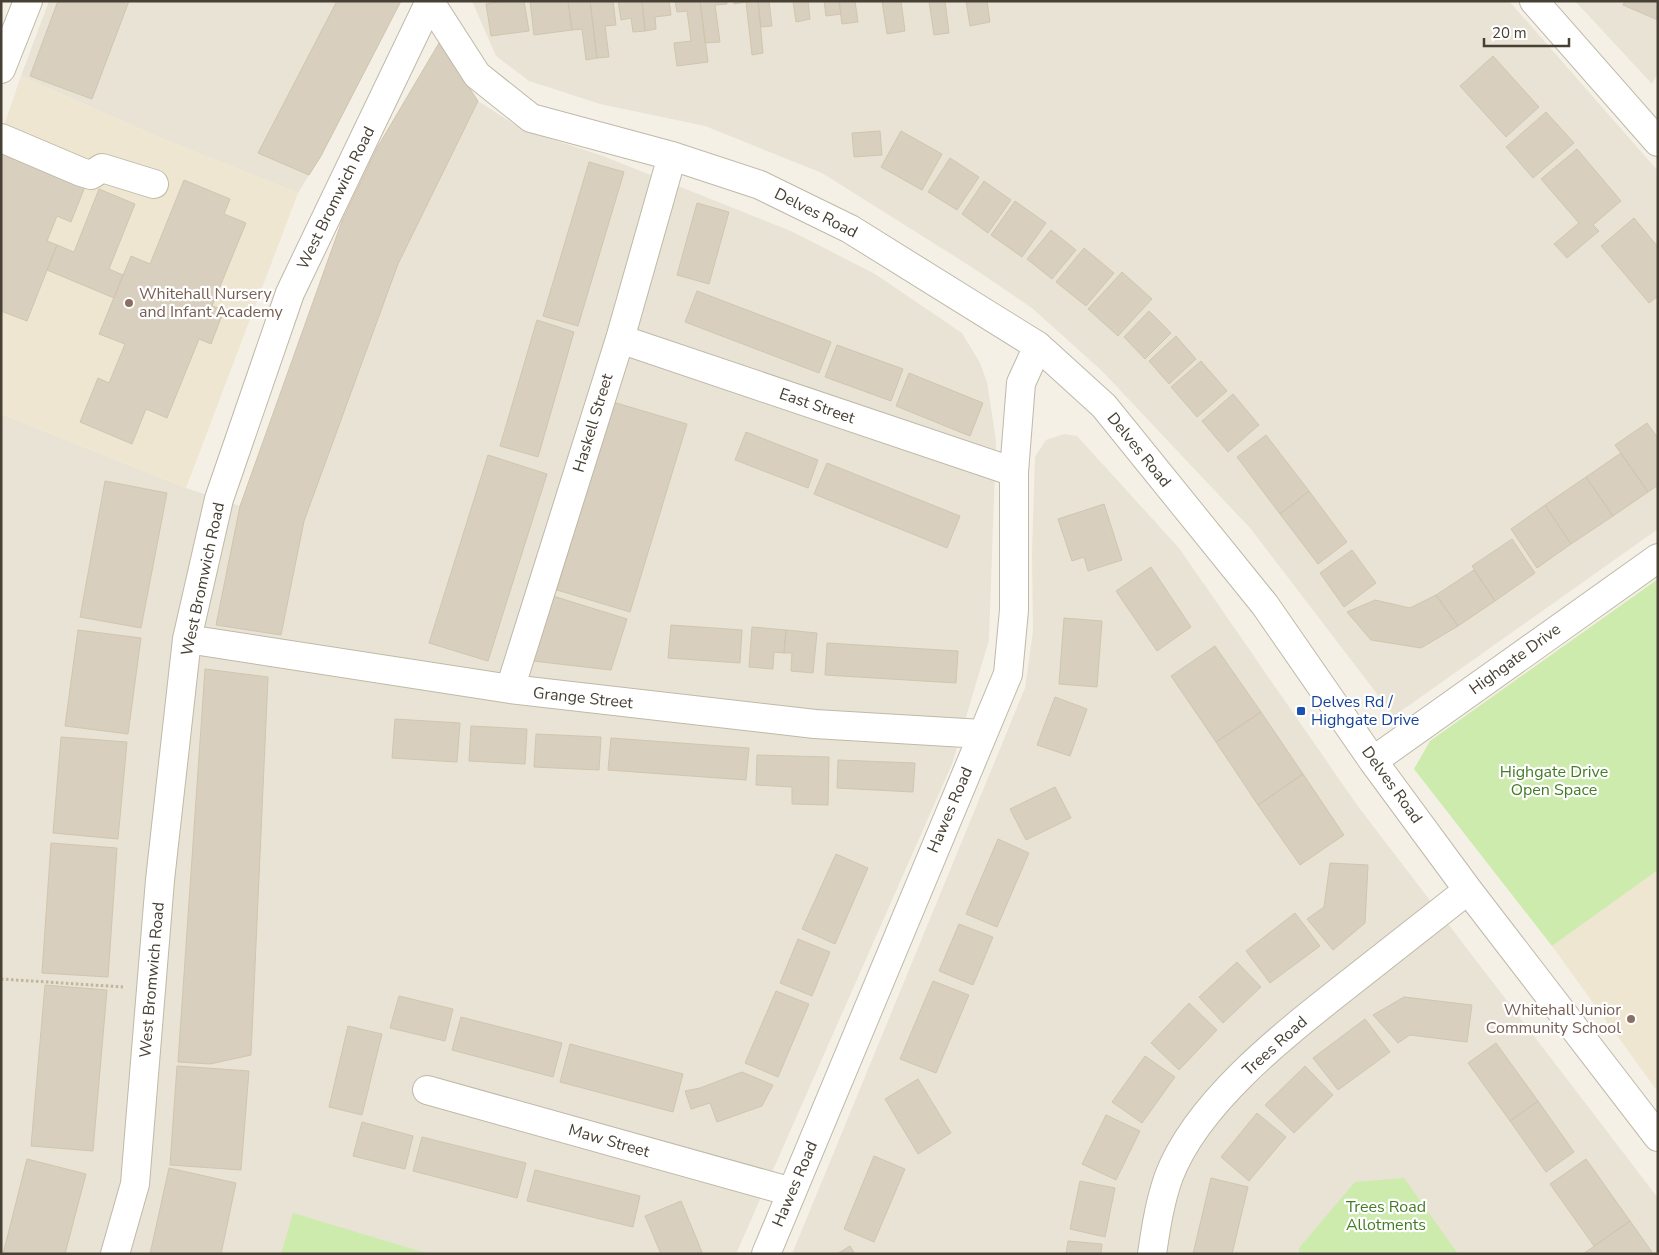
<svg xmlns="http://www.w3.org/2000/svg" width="1659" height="1255" viewBox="0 0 1659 1255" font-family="'Nunito Sans',sans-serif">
	<rect width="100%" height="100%" fill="#f4f0e6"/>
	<path fill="#e8e3d4" d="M 49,1 L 401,1 L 321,156 L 298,193 L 163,139 L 21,76 Z
		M 472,1 L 1509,1 L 1658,171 L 1658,529 L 1394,716 L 1250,528 L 1102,371 L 1032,308 L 970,266 L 822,173 L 705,126 L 600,104 L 529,81 L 496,56 Z
		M 1575,1 L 1658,1 L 1658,73 L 1652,84 Z
		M 439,43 L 478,101 L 523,130 L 603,156 L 791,231 L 875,274 L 962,333 L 980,363 L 987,382 L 996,441 L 989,640 L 952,764 L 736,1254 L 1,1254 L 1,414 L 186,488 L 240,506 L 342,221 L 377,148 Z
		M 1064,434 L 1077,436 L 1179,548 L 1357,805 L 1658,1198 L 1658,1254 L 792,1254 L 1025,688 L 1033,631 L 1032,553 L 1035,457 L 1046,440 Z"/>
	<path fill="#eee6d0" d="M 21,76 L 163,139 L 298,193 L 186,488 L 1,414 L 1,134 Z
		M 1658,870 L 1658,1092 L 1552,946 Z"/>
	<path fill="#cdebad" d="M 1658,579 L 1658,870 L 1552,946 L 1414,769 L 1430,741 Z
		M 1404,1178 L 1458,1254 L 1299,1254 L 1299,1248 L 1355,1182 Z
		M 293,1213 L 429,1254 L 281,1254 Z"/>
	<path fill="#d9cfbe" stroke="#d1c5ae" d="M 58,1 L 129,1 L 92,99 L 30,76 Z
		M 337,1 L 401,1 L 321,156 L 309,175 L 258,153 Z
		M 502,1 L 524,1 L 529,31 L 491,36 L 486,4 Z
		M 530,1 L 568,1 L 572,30 L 534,35 Z
		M 568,1 L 590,1 L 597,58 L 586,60 L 582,29 L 572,30 Z
		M 590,1 L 613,1 L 616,25 L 605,26 L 609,57 L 597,58 Z
		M 618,1 L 642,1 L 645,31 L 633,32 L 631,18 L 621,20 Z
		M 642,1 L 669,1 L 671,15 L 655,17 L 656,29 L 645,31 Z
		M 675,1 L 700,1 L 708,62 L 677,66 L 674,43 L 691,41 L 687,11 L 677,12 Z
		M 700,1 L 727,1 L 727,4 L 715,5 L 720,42 L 705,43 Z
		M 734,1 L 758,1 L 763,53 L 752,55 L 746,2 L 734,4 Z
		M 758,1 L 769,1 L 772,26 L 761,27 Z
		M 793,1 L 808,1 L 810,19 L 796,22 Z
		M 824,1 L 839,1 L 841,14 L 826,16 Z
		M 839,1 L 855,1 L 858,22 L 842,24 Z
		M 882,1 L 901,1 L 905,31 L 887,34 Z
		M 929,1 L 945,1 L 949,33 L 934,35 Z
		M 966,1 L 987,1 L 990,22 L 970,26 Z
		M 1625,1 L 1658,1 L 1658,20 L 1623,5 Z
		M 439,43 L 478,101 L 398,264 L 304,521 L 281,635 L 216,625 L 240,506 L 342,221 L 377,148 Z
		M 1493,56 L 1539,107 L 1506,137 L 1460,86 Z
		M 1546,112 L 1574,143 L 1533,178 L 1506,147 Z
		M 880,131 L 882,155 L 854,157 L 852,133 Z
		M 901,131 L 942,154 L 922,190 L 881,167 Z
		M 1577,149 L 1621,201 L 1593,225 L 1599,231 L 1567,258 L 1554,244 L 1579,223 L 1541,179 Z
		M 1,150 L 86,184 L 71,222 L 57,216 L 47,241 L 57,245 L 27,321 L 1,311 Z
		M 950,158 L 979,177 L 957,210 L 928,192 Z
		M 589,162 L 624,172 L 578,326 L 543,316 Z
		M 184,180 L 230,199 L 224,214 L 246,223 L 212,306 L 224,310 L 211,344 L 199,339 L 167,418 L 146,409 L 132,444 L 80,422 L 98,378 L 109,383 L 125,344 L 99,334 L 131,256 L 150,264 Z
		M 984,181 L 1011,200 L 988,233 L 962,214 Z
		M 99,189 L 135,204 L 109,269 L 123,275 L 114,298 L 47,270 L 57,245 L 74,252 Z
		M 1015,201 L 1046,223 L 1022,257 L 991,235 Z
		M 697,203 L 729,212 L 709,284 L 677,275 Z
		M 1634,218 L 1658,247 L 1658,296 L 1649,303 L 1601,246 Z
		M 1051,230 L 1076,250 L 1052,279 L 1027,259 Z
		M 1084,248 L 1114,273 L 1086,306 L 1056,282 Z
		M 1122,272 L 1152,299 L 1118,336 L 1088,309 Z
		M 697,291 L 831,342 L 819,373 L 685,322 Z
		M 1149,311 L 1171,333 L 1145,359 L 1124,337 Z
		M 537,320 L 574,332 L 538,457 L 500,446 Z
		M 1176,336 L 1196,359 L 1169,384 L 1149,361 Z
		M 837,345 L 903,369 L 891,401 L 825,377 Z
		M 1201,361 L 1227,391 L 1197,417 L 1171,387 Z
		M 909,373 L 983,403 L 970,436 L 896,406 Z
		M 1233,394 L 1259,425 L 1228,452 L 1202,421 Z
		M 613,402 L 687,424 L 630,612 L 557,590 Z
		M 1647,423 L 1658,438 L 1658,485 L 1648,492 L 1615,445 Z
		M 746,432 L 818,460 L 808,488 L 735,460 Z
		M 1266,435 L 1309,491 L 1280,514 L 1237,457 Z
		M 1621,453 L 1648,492 L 1613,516 L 1586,477 Z
		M 488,455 L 547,474 L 488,661 L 429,643 Z
		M 827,463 L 960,516 L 947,548 L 814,494 Z
		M 1586,477 L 1613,516 L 1571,544 L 1545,505 Z
		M 105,481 L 167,493 L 141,628 L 80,617 Z
		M 1309,491 L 1347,542 L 1318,564 L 1280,514 Z
		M 1104,504 L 1122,560 L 1088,571 L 1084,557 L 1072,561 L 1058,519 Z
		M 1545,505 L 1571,544 L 1537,568 L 1511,529 Z
		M 1512,539 L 1535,573 L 1495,601 L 1472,566 Z
		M 1352,550 L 1376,583 L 1344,607 L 1320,573 Z
		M 1151,567 L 1191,627 L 1157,651 L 1116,591 Z
		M 1474,570 L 1495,601 L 1458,626 L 1436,595 Z
		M 1436,595 L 1458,626 L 1421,648 L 1371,640 L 1347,612 L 1375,600 L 1410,608 Z
		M 553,596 L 627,619 L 611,670 L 533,661 Z
		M 1064,618 L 1102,621 L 1097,687 L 1059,684 Z
		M 671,625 L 742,630 L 740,663 L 668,658 Z
		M 752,627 L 786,630 L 784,653 L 774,652 L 773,669 L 749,667 Z
		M 78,630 L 141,638 L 128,734 L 65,726 Z
		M 786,630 L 817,633 L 813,673 L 791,671 L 792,653 L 784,653 Z
		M 827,643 L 958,651 L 956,683 L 825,675 Z
		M 1215,646 L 1261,712 L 1216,742 L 1171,676 Z
		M 205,669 L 268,677 L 251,1055 L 210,1064 L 178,1062 Z
		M 1055,697 L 1087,709 L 1070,756 L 1037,745 Z
		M 1261,712 L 1303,774 L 1258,805 L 1216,742 Z
		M 395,719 L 460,723 L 457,762 L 392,758 Z
		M 471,726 L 527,729 L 525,764 L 469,761 Z
		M 536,734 L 601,737 L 599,770 L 534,767 Z
		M 61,737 L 127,742 L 118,839 L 53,833 Z
		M 611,738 L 749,748 L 746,780 L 608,770 Z
		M 757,755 L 829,757 L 828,805 L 792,804 L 792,787 L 756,785 Z
		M 838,760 L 915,763 L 913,792 L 837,788 Z
		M 1303,774 L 1344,835 L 1300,865 L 1258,805 Z
		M 1055,787 L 1071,818 L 1026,840 L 1010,809 Z
		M 998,839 L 1029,853 L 997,927 L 966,914 Z
		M 51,843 L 117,848 L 108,977 L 42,973 Z
		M 836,854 L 868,868 L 835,944 L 802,929 Z
		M 1330,863 L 1368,865 L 1365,923 L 1333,950 L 1307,919 L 1324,907 Z
		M 1295,913 L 1320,946 L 1270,983 L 1246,951 Z
		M 959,924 L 993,937 L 973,985 L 939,971 Z
		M 798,939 L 830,952 L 812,996 L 780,983 Z
		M 1237,962 L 1261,987 L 1223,1023 L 1199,997 Z
		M 933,981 L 969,995 L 936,1073 L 900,1059 Z
		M 45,985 L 107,990 L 93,1151 L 31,1146 Z
		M 776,991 L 809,1004 L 778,1077 L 745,1063 Z
		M 399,996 L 453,1009 L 445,1041 L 390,1028 Z
		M 1404,997 L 1472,1005 L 1467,1042 L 1410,1035 L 1398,1043 L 1373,1015 Z
		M 1189,1003 L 1217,1030 L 1179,1070 L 1151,1043 Z
		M 461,1017 L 562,1043 L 553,1077 L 452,1050 Z
		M 1365,1019 L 1390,1052 L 1338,1090 L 1313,1058 Z
		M 348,1026 L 382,1034 L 362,1115 L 329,1107 Z
		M 1496,1043 L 1538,1101 L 1510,1121 L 1468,1063 Z
		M 570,1044 L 683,1074 L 673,1112 L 560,1082 Z
		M 1145,1056 L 1175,1077 L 1142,1123 L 1112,1102 Z
		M 177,1066 L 249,1071 L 241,1170 L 170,1165 Z
		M 1305,1066 L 1333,1095 L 1294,1133 L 1265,1105 Z
		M 742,1072 L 773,1085 L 762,1106 L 717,1122 L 710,1103 L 691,1109 L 685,1091 L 700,1088 Z
		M 918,1079 L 951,1133 L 918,1154 L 885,1099 Z
		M 1538,1101 L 1574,1152 L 1546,1172 L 1510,1121 Z
		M 1257,1113 L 1286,1137 L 1249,1181 L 1221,1157 Z
		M 1106,1115 L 1140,1131 L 1116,1180 L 1082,1164 Z
		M 362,1122 L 413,1136 L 405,1169 L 353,1156 Z
		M 422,1137 L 526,1163 L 517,1198 L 413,1171 Z
		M 874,1156 L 905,1169 L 874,1242 L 844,1229 Z
		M 27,1159 L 86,1174 L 65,1254 L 3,1254 Z
		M 1586,1159 L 1630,1221 L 1594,1246 L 1550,1184 Z
		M 169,1168 L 236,1183 L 221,1254 L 150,1254 Z
		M 535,1170 L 640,1196 L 633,1227 L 527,1201 Z
		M 1211,1178 L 1248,1187 L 1232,1254 L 1193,1254 Z
		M 1080,1181 L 1115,1188 L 1105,1237 L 1070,1229 Z
		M 681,1201 L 702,1252 L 697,1254 L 661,1254 L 645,1216 Z
		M 1630,1221 L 1652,1252 L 1650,1254 L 1583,1254 Z
		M 1068,1241 L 1102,1244 L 1101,1254 L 1066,1254 Z
		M 850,1246 L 855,1254 L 837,1254 Z"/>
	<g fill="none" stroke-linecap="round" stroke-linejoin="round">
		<defs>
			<path id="minor" d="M 1534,1 L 1658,142
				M 430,2 L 477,75 L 531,118 L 672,156 L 760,185 L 850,229 L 1038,346 L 1104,406 L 1265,605 L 1373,761 L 1468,890 L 1658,1137
				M 1,69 L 28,1
				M 1,138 L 81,172 L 91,175 L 102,168 L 154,184
				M 620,339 L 1014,472
				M 187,639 L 510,689 L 815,724 L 982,734
				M 510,689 L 620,339 L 672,156
				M 1373,761 L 1658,558
				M 427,1090 L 792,1192
				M 115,1254 L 135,1184 L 160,880 L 187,639 L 219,499 L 290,293 L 430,1
				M 766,1254 L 1008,674 L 1014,610 L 1014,472 L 1021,383 L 1038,346
				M 1152,1254 C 1156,1227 1160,1201 1169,1176 C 1198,1100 1289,1031 1351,982 C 1390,951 1429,921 1468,890"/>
		</defs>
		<use href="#minor" stroke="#c0b9a8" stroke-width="30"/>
		<path stroke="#c3b599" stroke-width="3" stroke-dasharray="2.5 2.5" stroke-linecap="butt" d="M 1,979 L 123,987"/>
		<use href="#minor" stroke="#fff" stroke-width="28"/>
	</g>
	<g fill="#8d6e63" stroke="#fff" stroke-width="2">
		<circle cx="129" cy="303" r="5"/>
		<circle cx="1631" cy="1019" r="5"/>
	</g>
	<rect fill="#1a4fb4" stroke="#fff" stroke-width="2" x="1296" y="706" width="10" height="10" rx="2.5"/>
	<g text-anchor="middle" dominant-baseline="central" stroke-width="4.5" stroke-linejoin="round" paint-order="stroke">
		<g font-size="16" fill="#474135" stroke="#fff">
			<text transform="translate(336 198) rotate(-64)">West Bromwich Road</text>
			<text transform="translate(816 213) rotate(27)">Delves Road</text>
			<text transform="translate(817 406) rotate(19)">East Street</text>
			<text transform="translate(593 423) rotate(-73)">Haskell Street</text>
			<text transform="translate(1139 450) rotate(51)">Delves Road</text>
			<text transform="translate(203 579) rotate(-78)">West Bromwich Road</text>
			<text transform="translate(1515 659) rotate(-36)">Highgate Drive</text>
			<text transform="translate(583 698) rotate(6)">Grange Street</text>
			<text transform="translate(1392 785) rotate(54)">Delves Road</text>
			<text transform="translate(950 810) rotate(-67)">Hawes Road</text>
			<text transform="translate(152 980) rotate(-85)">West Bromwich Road</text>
			<text transform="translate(1275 1046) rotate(-42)">Trees Road</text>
			<text transform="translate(609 1141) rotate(16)">Maw Street</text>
			<text transform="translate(795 1184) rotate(-67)">Hawes Road</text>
		</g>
		<g font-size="16" fill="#785e54" stroke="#fff" text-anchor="start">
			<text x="139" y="294">Whitehall Nursery<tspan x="139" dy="18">and Infant Academy</tspan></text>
			<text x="1621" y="1010" text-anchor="end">Whitehall Junior<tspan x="1621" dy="18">Community School</tspan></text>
		</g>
		<g font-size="16" fill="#164399" stroke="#fff" text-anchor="start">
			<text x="1311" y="702">Delves Rd /<tspan x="1311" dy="18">Highgate Drive</tspan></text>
		</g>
		<g font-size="16" fill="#447c25" stroke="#fff">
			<text x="1554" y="772">Highgate Drive<tspan x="1554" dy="18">Open Space</tspan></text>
			<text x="1386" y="1207">Trees Road<tspan x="1386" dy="18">Allotments</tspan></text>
		</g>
	</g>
	<rect width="1659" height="1255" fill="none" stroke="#474135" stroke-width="5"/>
	<path d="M1484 38v8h85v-8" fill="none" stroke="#474135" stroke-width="2.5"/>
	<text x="1492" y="38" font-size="15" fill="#474135" stroke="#ffffff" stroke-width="4" paint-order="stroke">20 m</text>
</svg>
